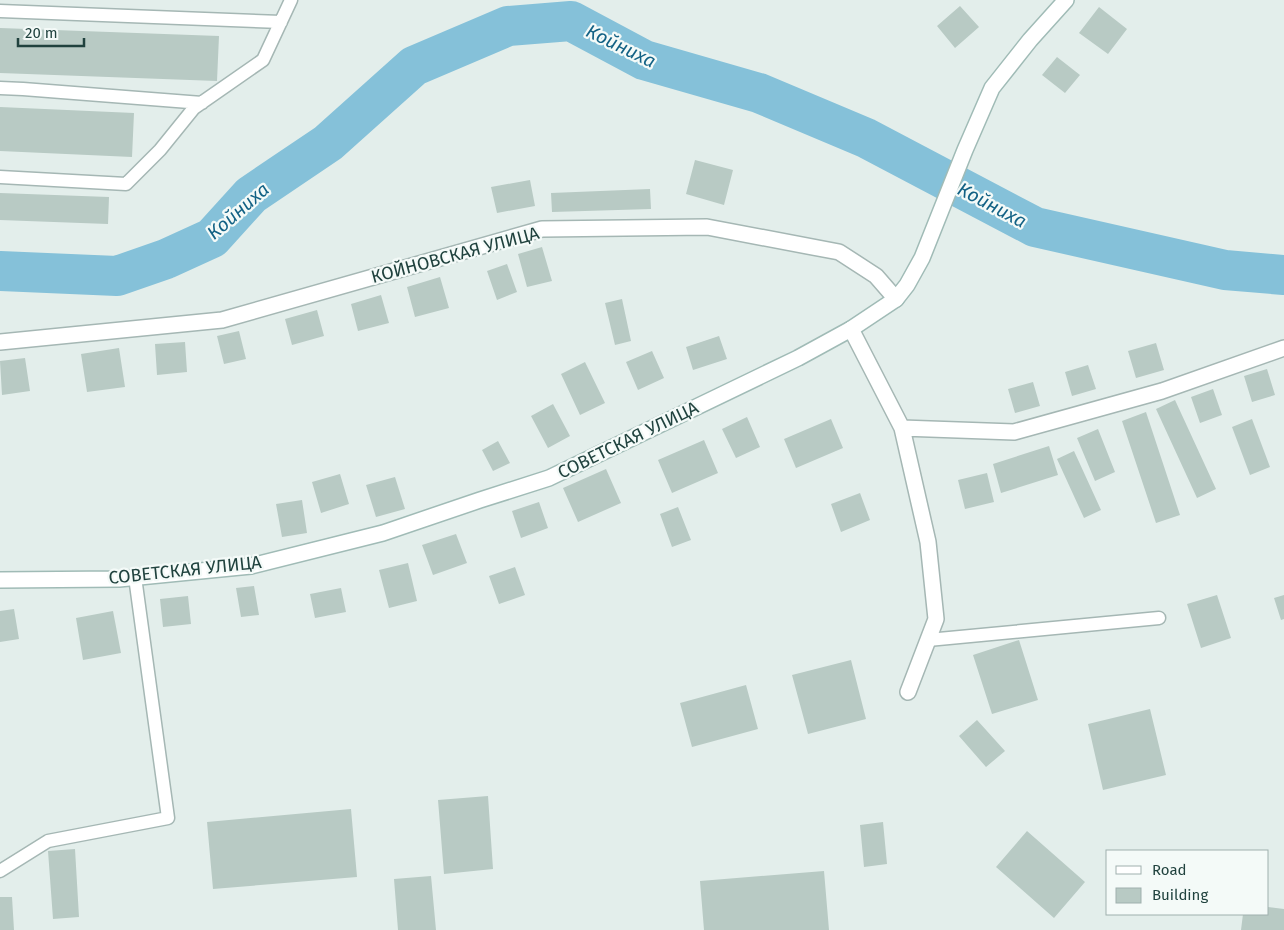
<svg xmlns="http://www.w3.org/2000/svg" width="1284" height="930" viewBox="0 0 1284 930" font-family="'Fira Sans',sans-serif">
	<rect width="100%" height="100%" fill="#e3eeeb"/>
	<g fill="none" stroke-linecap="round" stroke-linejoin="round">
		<path stroke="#85c1d9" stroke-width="40" d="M 0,271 L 117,276 L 166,259 L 212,238 L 251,195 L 328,143 L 414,66 L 508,26 L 571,21 L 644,60 L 759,93 L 866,138 L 1035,227 L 1225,270 L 1284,275"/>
	</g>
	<path fill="#b8cac4" d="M 960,6 L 979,27 L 955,48 L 937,26 Z
		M 1099,7 L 1127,29 L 1108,54 L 1079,33 Z
		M 0,28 L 219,36 L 217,81 L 0,73 Z
		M 1057,57 L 1080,75 L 1065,93 L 1042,75 Z
		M 0,107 L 134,113 L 132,157 L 0,151 Z
		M 695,160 L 733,170 L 724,205 L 686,194 Z
		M 530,180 L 535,206 L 497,213 L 491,187 Z
		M 650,189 L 651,209 L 552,212 L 551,193 Z
		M 0,193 L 109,197 L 108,224 L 0,220 Z
		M 542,247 L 552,281 L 527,287 L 518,254 Z
		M 507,264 L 517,292 L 497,300 L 487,271 Z
		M 440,277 L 449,308 L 415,317 L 407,287 Z
		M 381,295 L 389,323 L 358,331 L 351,304 Z
		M 622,299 L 631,341 L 615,345 L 605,303 Z
		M 317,310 L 324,336 L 292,345 L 285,319 Z
		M 239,331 L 246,359 L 224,364 L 217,336 Z
		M 719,336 L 727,359 L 693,370 L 686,347 Z
		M 185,342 L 187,372 L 157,375 L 155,344 Z
		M 1156,343 L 1164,370 L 1136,378 L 1128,351 Z
		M 119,348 L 125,387 L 87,392 L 81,354 Z
		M 652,351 L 664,378 L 638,390 L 626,362 Z
		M 25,358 L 30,391 L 2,395 L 0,361 Z
		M 585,362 L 605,403 L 580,415 L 561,374 Z
		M 1088,365 L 1096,389 L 1072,396 L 1065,372 Z
		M 1267,369 L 1275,395 L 1252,402 L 1244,376 Z
		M 1033,382 L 1040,406 L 1015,413 L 1008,389 Z
		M 1213,389 L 1222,415 L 1200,423 L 1191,397 Z
		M 1175,400 L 1216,489 L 1197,498 L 1156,409 Z
		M 553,404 L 570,436 L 548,448 L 531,416 Z
		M 1146,412 L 1180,515 L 1156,523 L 1122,421 Z
		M 747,417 L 760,447 L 736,458 L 722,429 Z
		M 831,419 L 843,448 L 796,468 L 784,439 Z
		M 1252,419 L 1270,467 L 1250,475 L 1232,427 Z
		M 1098,429 L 1115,472 L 1095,481 L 1077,438 Z
		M 704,440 L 718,473 L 672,493 L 658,460 Z
		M 498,441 L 510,463 L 493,471 L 482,450 Z
		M 1049,446 L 1058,475 L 1001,493 L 993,464 Z
		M 1074,451 L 1101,510 L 1084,518 L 1057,459 Z
		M 606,469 L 621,503 L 578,522 L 563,488 Z
		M 987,473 L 994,502 L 965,509 L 958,480 Z
		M 340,474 L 349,504 L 321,513 L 312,482 Z
		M 395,477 L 405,509 L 376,517 L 366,485 Z
		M 860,493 L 870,520 L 841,532 L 831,504 Z
		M 302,500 L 307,533 L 282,537 L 276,504 Z
		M 539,502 L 548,528 L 521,538 L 512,511 Z
		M 678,507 L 691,540 L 672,547 L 660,514 Z
		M 456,534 L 467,563 L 433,575 L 422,545 Z
		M 408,563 L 417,601 L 389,608 L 379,570 Z
		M 515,567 L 525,595 L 499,604 L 489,576 Z
		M 254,586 L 259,615 L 241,617 L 236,588 Z
		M 341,588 L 346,612 L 315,618 L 310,594 Z
		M 1217,595 L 1231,638 L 1201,648 L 1187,604 Z
		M 1284,595 L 1284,619 L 1281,620 L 1274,598 Z
		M 188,596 L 191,624 L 163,627 L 160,599 Z
		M 14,609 L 19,639 L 0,642 L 0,611 Z
		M 113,611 L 121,653 L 83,660 L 76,618 Z
		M 1019,640 L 1038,700 L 992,714 L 973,655 Z
		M 851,660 L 866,719 L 808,734 L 792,675 Z
		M 746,685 L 758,729 L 692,747 L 680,703 Z
		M 1150,709 L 1166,775 L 1103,790 L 1088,724 Z
		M 977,720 L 1005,751 L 986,767 L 959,736 Z
		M 488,796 L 493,869 L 444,874 L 438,800 Z
		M 351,809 L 357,877 L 213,889 L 207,822 Z
		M 883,822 L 887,864 L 864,867 L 860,825 Z
		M 1027,831 L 1085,882 L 1054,918 L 996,867 Z
		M 75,849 L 79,917 L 53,919 L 48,851 Z
		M 824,871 L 829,930 L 704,930 L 700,881 Z
		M 431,876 L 436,930 L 398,930 L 394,879 Z
		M 0,897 L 12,897 L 14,930 L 0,930 Z
		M 1268,907 L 1284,909 L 1284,930 L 1241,930 L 1243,914 L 1268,914 Z"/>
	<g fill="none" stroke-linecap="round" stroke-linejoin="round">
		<defs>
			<path id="service" d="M 0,11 L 281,22
				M 0,88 L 23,89 L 202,103
				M 0,177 L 126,184 L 160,150 L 194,108 L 263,60 L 291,0
				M 928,640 L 1159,618
				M 0,871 L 48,841 L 168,818 L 135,577"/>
			<path id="minor" d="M 851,329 L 902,428 L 928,542 L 936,619 L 908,692
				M 0,342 L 222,320 L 542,229 L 707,227 L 839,252 L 876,276 L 896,299
				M 902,428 L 1014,432 L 1162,391 L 1284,348"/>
			<path id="secondary" d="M 0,580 L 119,579 L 251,566 L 383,533 L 480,500 L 549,478 L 798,358 L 851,329 L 896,299 L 907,285 L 922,258 L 965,150 L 992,88 L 1030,40 L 1066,0"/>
		</defs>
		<use href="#service" stroke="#a5b7b4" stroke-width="15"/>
		<use href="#minor" stroke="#a5b7b4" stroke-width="18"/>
		<use href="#secondary" stroke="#a0bbb6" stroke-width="18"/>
		<use href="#service" stroke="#fff" stroke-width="12"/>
		<use href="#minor" stroke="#fff" stroke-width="15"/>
		<use href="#secondary" stroke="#fff" stroke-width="15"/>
	</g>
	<g text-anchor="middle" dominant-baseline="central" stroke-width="4.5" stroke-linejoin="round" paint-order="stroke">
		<g font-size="18" fill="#20423e" stroke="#f4faf8">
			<text transform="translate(455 255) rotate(-15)">КОЙНОВСКАЯ УЛИЦА</text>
			<text transform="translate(628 440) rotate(-26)">СОВЕТСКАЯ УЛИЦА</text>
			<text transform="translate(185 570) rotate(-6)">СОВЕТСКАЯ УЛИЦА</text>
		</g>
		<g font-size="19" font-style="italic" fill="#136285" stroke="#f4faf8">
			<text transform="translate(621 46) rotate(26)">Койниха</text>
			<text transform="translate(992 205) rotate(28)">Койниха</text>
			<text transform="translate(238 211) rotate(-41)">Койниха</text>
		</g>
	</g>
	<rect x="1106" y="850" width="162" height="65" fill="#f4faf8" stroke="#9fb0ae"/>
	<rect x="1116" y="866" width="25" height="8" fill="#ffffff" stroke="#9fb0ae"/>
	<text x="1152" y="875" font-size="15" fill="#20423e">Road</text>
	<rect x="1116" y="888" width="25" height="15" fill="#b8cac4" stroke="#9fb0ae"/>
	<text x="1152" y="900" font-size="15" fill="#20423e">Building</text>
	<path d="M18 38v8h66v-8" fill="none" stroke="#20423e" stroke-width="2.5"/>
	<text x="25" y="38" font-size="15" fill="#20423e" stroke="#f4faf8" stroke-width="4" paint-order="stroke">20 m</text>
</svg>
